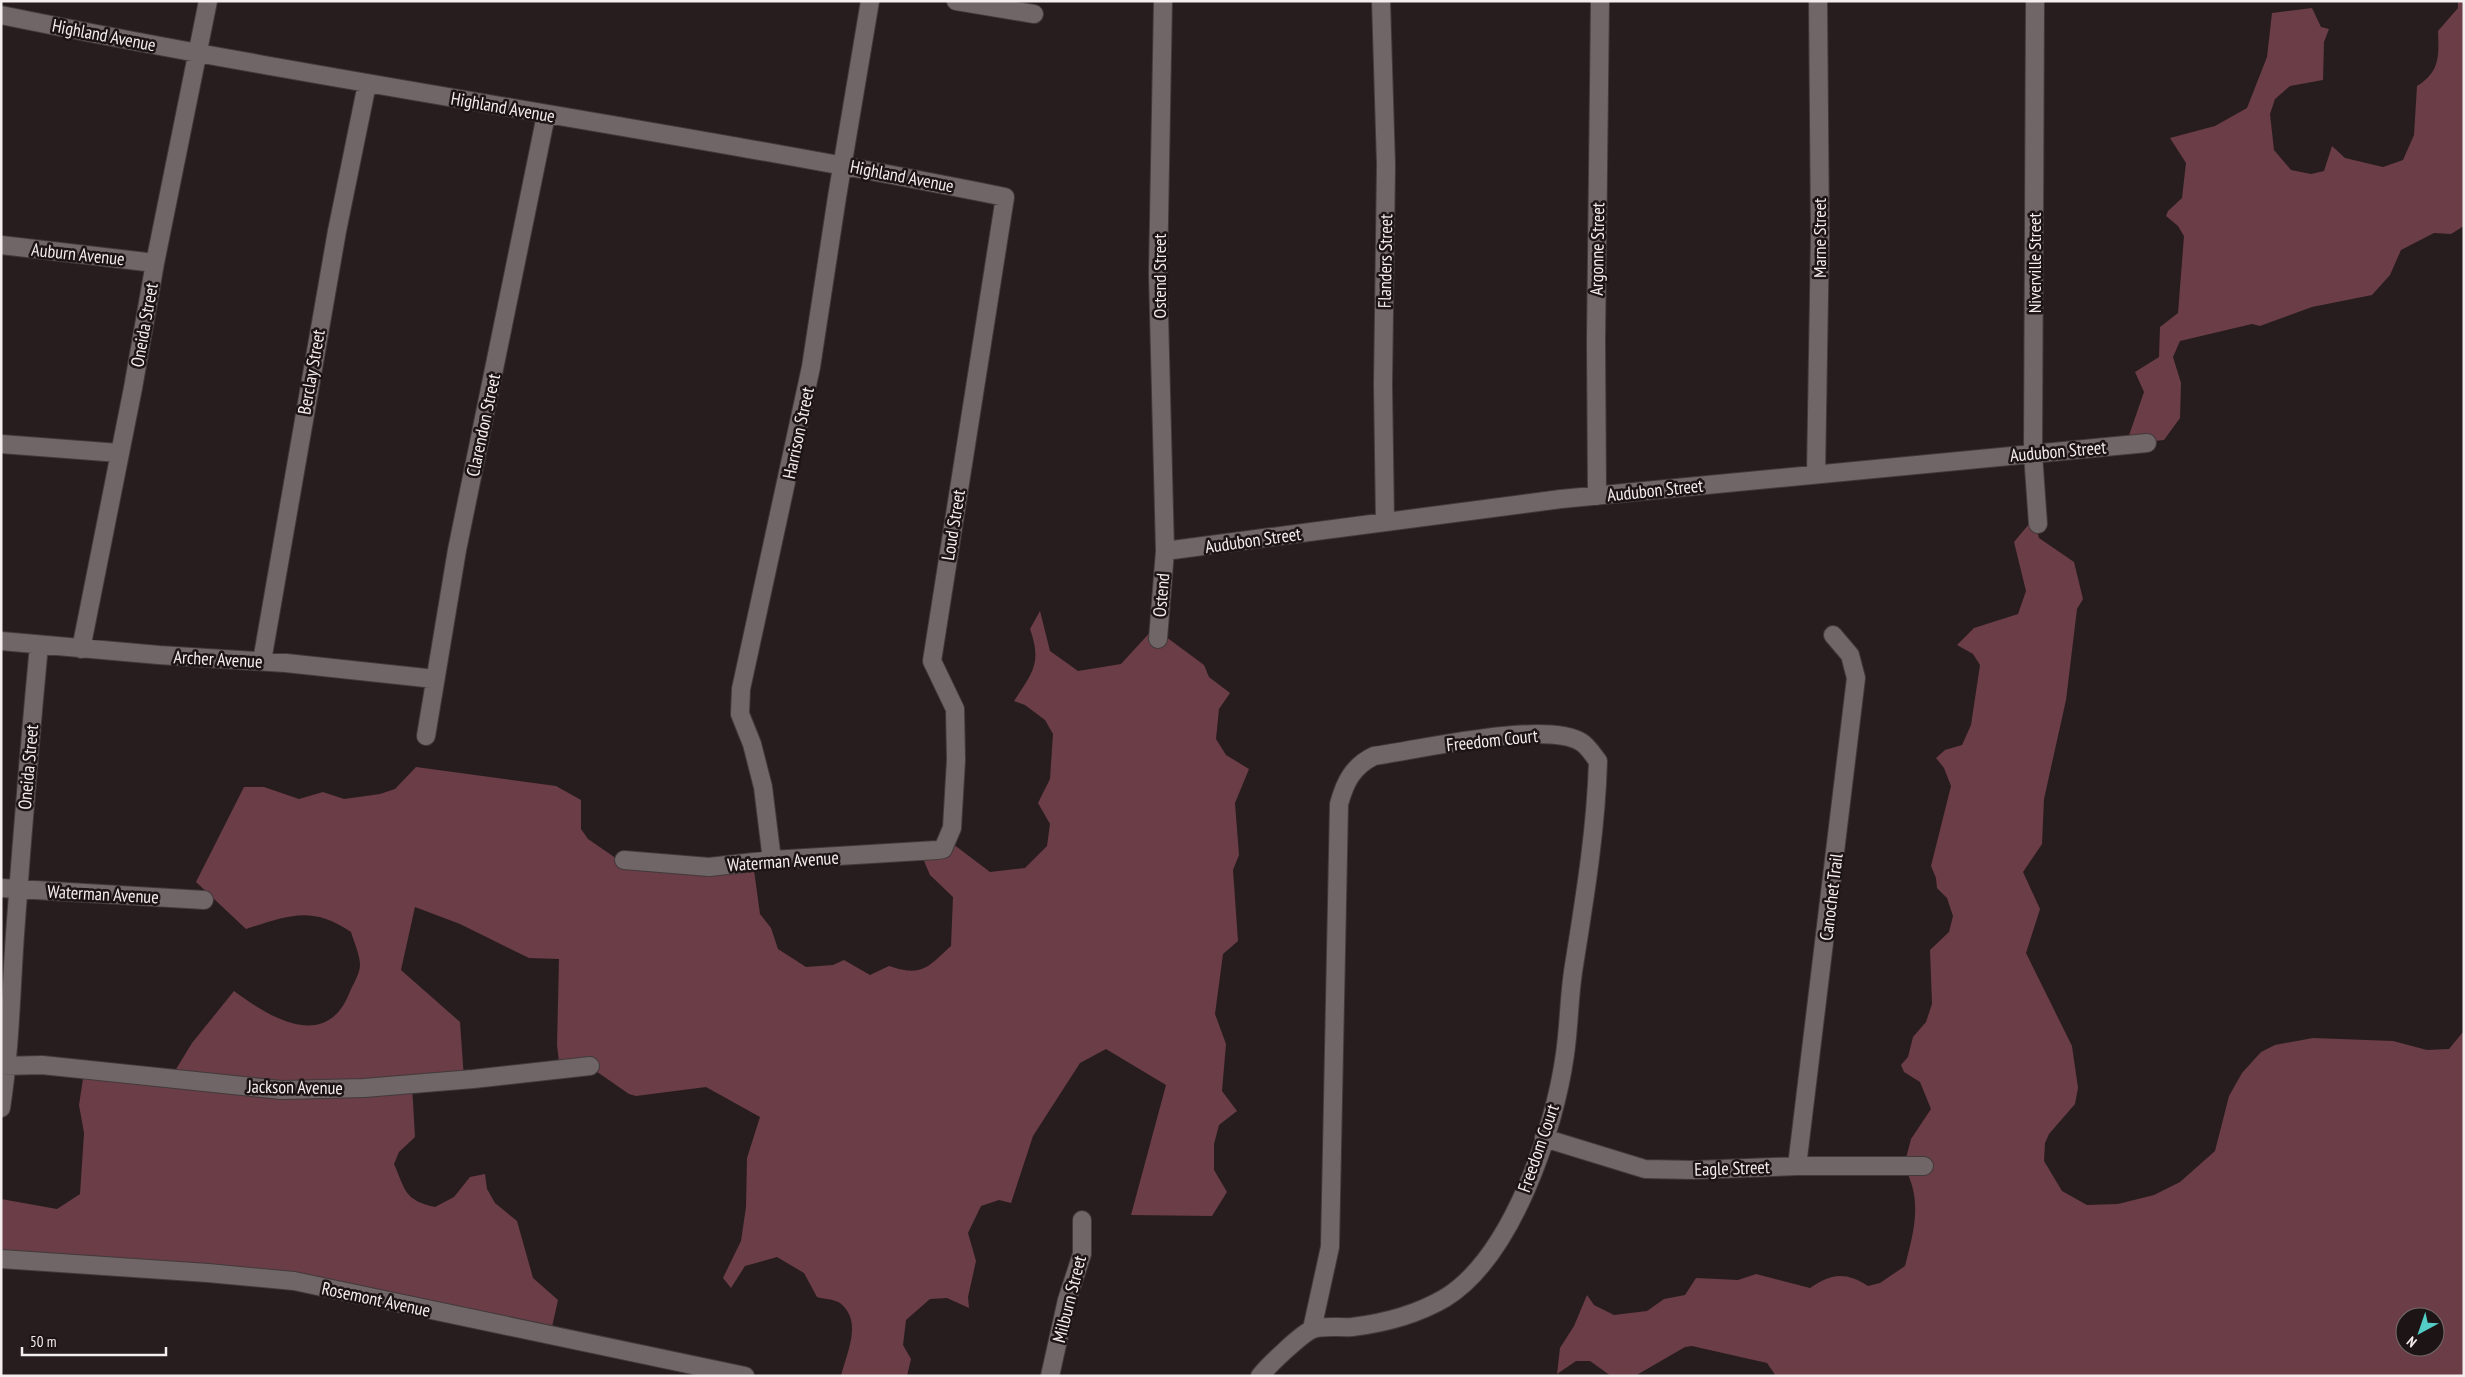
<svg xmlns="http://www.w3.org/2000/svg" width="2465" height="1377" viewBox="0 0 2465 1377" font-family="'PT Sans Narrow',sans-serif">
	<rect width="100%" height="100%" fill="#271d1f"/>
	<path fill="#6b3d46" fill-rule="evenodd" d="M 2458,1 L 2464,1 L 2464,226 L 2451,234 L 2434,233 L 2401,250 L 2390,275 L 2372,295 L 2312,307 L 2260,326 L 2252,324 L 2180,341 L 2173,357 L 2181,383 L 2180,418 L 2164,440 L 2126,444 L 2144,392 L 2135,372 L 2159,357 L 2160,327 L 2178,313 L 2184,236 L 2178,226 L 2166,216 L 2168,211 L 2182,198 L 2186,163 L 2170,138 L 2215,126 L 2247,108 L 2267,57 L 2272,13 L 2312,8 L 2321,27 L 2329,29 L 2324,42 L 2323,80 L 2290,86 L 2275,99 L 2270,114 L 2274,150 L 2291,170 L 2311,174 L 2324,171 L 2332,146 L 2345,158 L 2383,167 L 2403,160 L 2414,135 L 2417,86 C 2440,72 2439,56 2438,31 L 2458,8 Z
		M 2034,518 L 2039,538 L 2074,562 L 2083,599 L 2077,609 L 2066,700 L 2044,799 L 2042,844 L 2023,872 L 2040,909 L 2026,953 L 2072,1046 L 2078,1088 L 2075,1104 L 2049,1134 L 2045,1143 L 2044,1161 L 2062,1191 L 2087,1205 L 2118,1204 L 2154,1195 L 2180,1182 L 2215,1151 L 2229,1096 L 2242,1073 L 2261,1052 L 2275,1045 L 2313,1038 L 2393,1041 L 2427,1050 L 2449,1049 L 2463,1032 L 2464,1026 L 2464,1376 L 1776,1376 L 1767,1363 L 1692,1346 L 1685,1347 L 1635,1376 L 1611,1376 L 1590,1361 L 1576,1361 L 1557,1374 L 1560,1348 L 1574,1326 L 1587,1295 L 1594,1305 L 1614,1315 L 1647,1311 L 1664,1299 L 1685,1295 L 1696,1278 L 1738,1280 L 1756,1274 L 1810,1288 C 1832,1273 1846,1272 1868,1286 L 1880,1283 L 1905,1266 C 1914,1230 1923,1201 1904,1166 L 1911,1139 L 1931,1109 L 1920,1082 L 1904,1072 L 1901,1065 L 1908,1057 L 1913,1037 L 1926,1022 L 1932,1004 L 1930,950 L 1949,932 L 1953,916 L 1947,898 L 1937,888 L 1936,878 L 1931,866 L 1951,786 L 1944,768 L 1936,758 L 1945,750 L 1962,745 L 1971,725 L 1980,665 L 1973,654 L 1957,645 L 1974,628 L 2018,614 L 2026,591 L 2014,542 ZM 2405,1317 L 2435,1317 L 2435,1347 L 2405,1347 Z
		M 1040,611 L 1050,651 L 1078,671 L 1121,664 L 1154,628 L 1204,665 L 1209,677 L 1230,693 L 1219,709 L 1216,739 L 1226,755 L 1249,769 L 1235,803 L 1239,855 L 1233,870 L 1238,941 L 1223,954 L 1215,1014 L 1226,1044 L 1222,1091 L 1237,1111 L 1219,1125 L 1214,1144 L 1214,1170 L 1227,1192 L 1212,1216 L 1131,1215 L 1166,1085 L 1106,1049 L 1080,1063 L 1033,1136 L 1011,1203 L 999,1200 L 981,1206 L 968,1233 L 976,1261 L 968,1297 L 969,1308 L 947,1298 L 930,1299 L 906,1320 L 903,1345 L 911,1359 L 907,1376 L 841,1376 C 847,1352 863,1321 840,1303 C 834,1299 823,1299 817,1297 L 804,1273 L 777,1257 L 745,1266 L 731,1288 L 723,1278 L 741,1241 L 746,1207 L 747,1158 L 760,1117 L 706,1087 L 636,1096 L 629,1094 L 590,1067 L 560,1070 L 557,1045 L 559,959 L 529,958 L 460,924 L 415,907 L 401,970 L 460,1022 L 464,1079 L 412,1085 L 415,1137 L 399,1152 L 394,1164 C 406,1191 404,1200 435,1207 L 454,1197 L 470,1177 L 485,1174 L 487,1189 L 495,1203 L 517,1221 L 533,1278 L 558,1300 L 550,1336 L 291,1281 L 1,1261 L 1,1199 L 57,1209 L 80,1194 L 84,1133 L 79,1105 L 84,1072 L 170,1079 L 192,1043 L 234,991 C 269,1017 325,1052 349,994 C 352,986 360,974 360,965 C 360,955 354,942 351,932 C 311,905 288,916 246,929 L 196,882 L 244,787 L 264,787 L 299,799 L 323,792 L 344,799 L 380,794 L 395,789 L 416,767 L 556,786 L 581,800 L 581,829 L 588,839 L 620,861 L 753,863 L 760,914 L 771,928 L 778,949 L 806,967 L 833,965 L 844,960 L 870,975 L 889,966 C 922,977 927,968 951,946 L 953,897 L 930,875 L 921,854 L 949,841 L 990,872 L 1025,868 L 1047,846 L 1050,824 L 1038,803 L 1050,779 L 1053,734 L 1045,720 L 1025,705 L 1014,701 C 1033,672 1042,663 1030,629 Z"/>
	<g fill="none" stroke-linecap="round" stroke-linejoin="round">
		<defs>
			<path id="street" d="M 956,1 L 1034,14
				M 1381,1 L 1386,165 L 1383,385 L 1385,522
				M 2035,1 L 2033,454 L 2038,524
				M 1,15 C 334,83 672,130 1005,197 L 932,661 L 955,709 L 956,760 L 952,828 L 943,849 L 937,850 L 772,860 L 709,867 L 624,860
				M 1,245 L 155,263
				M 1,444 L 119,453
				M 1816,474 L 1820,235 L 1818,1
				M 1597,496 L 1596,341 L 1600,1
				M 1165,551 L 1561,499 L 2147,443
				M 1158,639 L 1165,551 L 1158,274 L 1163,1
				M 1,641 L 159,655 L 286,663 L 435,679
				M 81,649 L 133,388 L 155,263 L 208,1
				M 262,661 L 337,231 L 367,84
				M 426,736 L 457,550 L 546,115
				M 772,860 L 763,787 L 752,744 L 740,714 L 741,689 L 811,367 L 837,197 L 870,1
				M 1,888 L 204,900
				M 1,1066 L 42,1065 L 281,1090 L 364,1088 L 473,1079 L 590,1066
				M 1,1108 C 10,1050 11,992 15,934 C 22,837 30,741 39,645
				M 1544,1138 L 1645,1169 L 1694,1170 L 1797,1166 L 1924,1166
				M 1797,1166 L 1856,678 L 1850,655 L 1833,635
				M 1,1259 L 208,1273 L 294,1281 L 745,1376
				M 1050,1376 L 1067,1300 L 1082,1254 L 1082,1220
				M 1260,1376 C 1268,1366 1302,1333 1313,1329 C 1324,1325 1340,1328 1352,1327 C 1385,1323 1416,1315 1445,1298 C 1512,1257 1555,1128 1565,1054 C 1569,1027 1569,999 1573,972 C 1584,902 1596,832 1598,761 C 1593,755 1588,746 1581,742 C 1545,720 1418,750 1374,756 C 1353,766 1345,782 1339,804 L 1330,1247 L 1312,1329"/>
		</defs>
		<use href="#street" stroke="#413a3c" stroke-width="20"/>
		<use href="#street" stroke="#716667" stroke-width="18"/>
	</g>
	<g text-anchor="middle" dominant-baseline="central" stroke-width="5" stroke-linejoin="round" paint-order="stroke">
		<g font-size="18" fill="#f4eeef" stroke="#1d1415">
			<text transform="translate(104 35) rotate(11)">Highland Avenue</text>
			<text transform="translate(503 107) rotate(10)">Highland Avenue</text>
			<text transform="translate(902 176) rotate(11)">Highland Avenue</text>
			<text transform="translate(1819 238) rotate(-90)">Marne Street</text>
			<text transform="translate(1597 249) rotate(-89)">Argonne Street</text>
			<text transform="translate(78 254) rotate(6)">Auburn Avenue</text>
			<text transform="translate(1385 261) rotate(-89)">Flanders Street</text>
			<text transform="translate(2034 263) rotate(-90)">Niverville Street</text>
			<text transform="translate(1159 276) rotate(-90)">Ostend Street</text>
			<text transform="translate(144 325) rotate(-80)">Oneida Street</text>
			<text transform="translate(311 372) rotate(-80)">Berclay Street</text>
			<text transform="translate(483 425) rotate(-78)">Clarendon Street</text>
			<text transform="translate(798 433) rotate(-78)">Harrison Street</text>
			<text transform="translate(2058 451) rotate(-5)">Audubon Street</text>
			<text transform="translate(1655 490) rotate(-6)">Audubon Street</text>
			<text transform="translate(953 525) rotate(-81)">Loud Street</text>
			<text transform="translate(1253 540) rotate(-8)">Audubon Street</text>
			<text transform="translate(1161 595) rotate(-85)">Ostend</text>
			<text transform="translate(218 659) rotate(3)">Archer Avenue</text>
			<text transform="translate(1492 740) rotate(-6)">Freedom Court</text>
			<text transform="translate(28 767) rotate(-85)">Oneida Street</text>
			<text transform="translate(783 861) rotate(-4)">Waterman Avenue</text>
			<text transform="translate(103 894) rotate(3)">Waterman Avenue</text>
			<text transform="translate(1831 897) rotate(-83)">Canochet Trail</text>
			<text transform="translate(295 1087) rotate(1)">Jackson Avenue</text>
			<text transform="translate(1538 1148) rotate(-71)">Freedom Court</text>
			<text transform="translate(1732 1168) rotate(-2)">Eagle Street</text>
			<text transform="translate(376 1299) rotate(12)">Rosemont Avenue</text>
			<text transform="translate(1069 1299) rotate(-76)">Milburn Street</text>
		</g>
	</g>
	<rect width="2465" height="1377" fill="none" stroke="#f4eeef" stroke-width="5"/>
	<g transform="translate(2420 1332) rotate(220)"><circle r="24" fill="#1d1415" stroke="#736b6c"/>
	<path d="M0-4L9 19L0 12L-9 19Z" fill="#54cdc7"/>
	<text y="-8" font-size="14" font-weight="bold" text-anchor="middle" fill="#f4eeef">N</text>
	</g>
	<path d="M22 1347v8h144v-8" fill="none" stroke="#f4eeef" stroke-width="2.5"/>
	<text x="30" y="1347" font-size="15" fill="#f4eeef" stroke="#1d1415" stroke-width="4" paint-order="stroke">50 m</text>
</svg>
